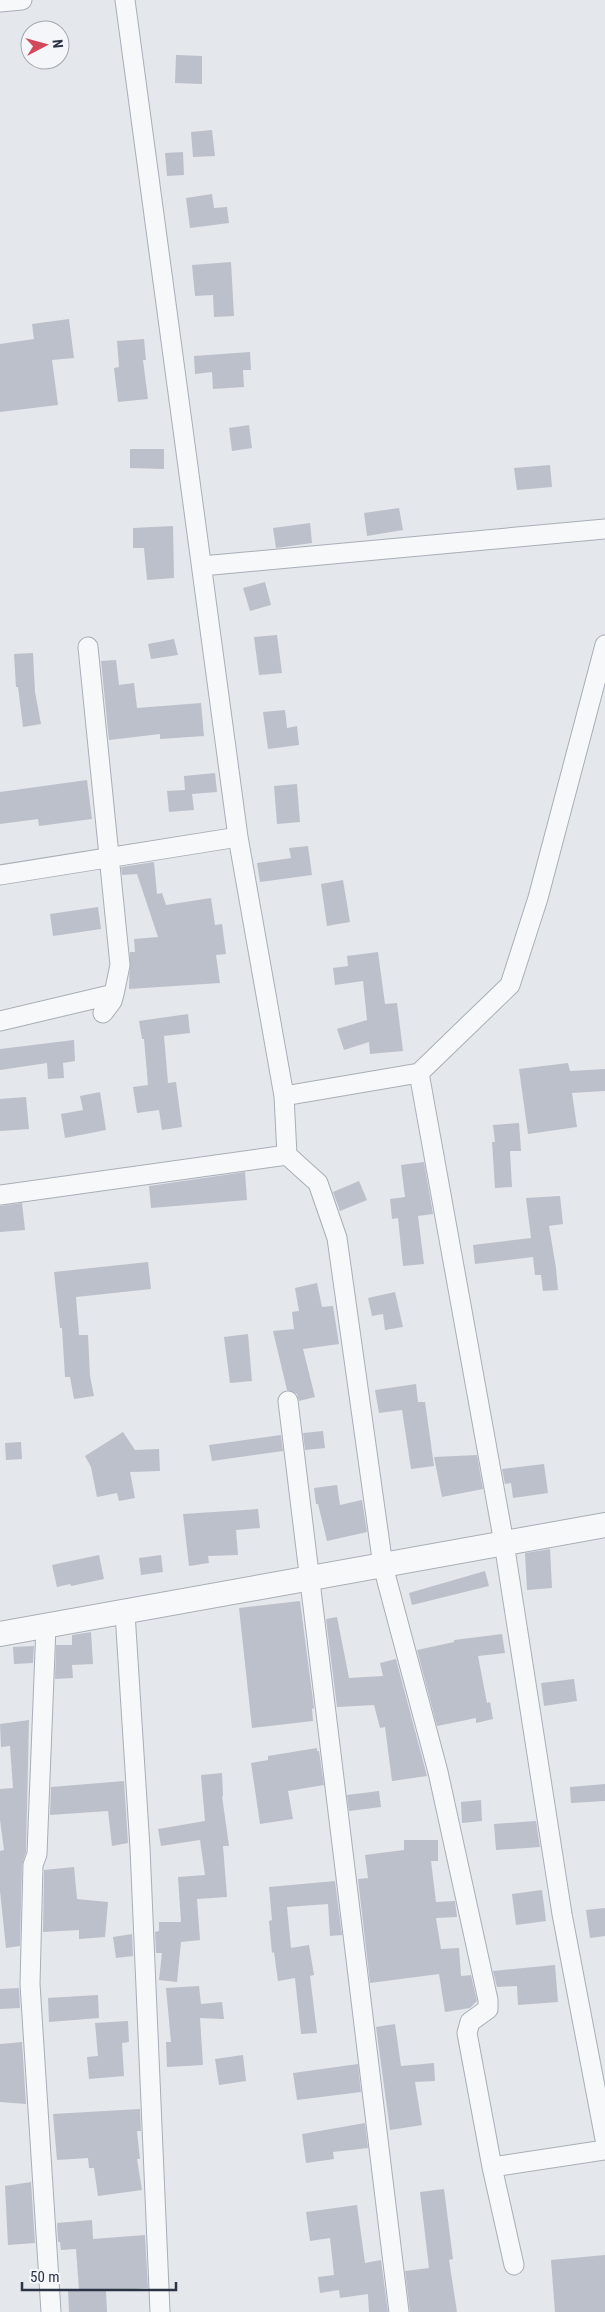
<svg xmlns="http://www.w3.org/2000/svg" width="605" height="2312" viewBox="0 0 605 2312" font-family="'Roboto Condensed',sans-serif">
	<rect width="100%" height="100%" fill="#e4e7ec"/>
	<path fill="#bbc0ca" d="M 176,55 L 202,56 L 202,84 L 175,83 Z
		M 212,130 L 215,156 L 193,157 L 191,132 Z
		M 183,152 L 184,175 L 167,176 L 165,153 Z
		M 212,194 L 214,208 L 227,207 L 229,223 L 190,228 L 186,198 Z
		M 231,262 L 234,316 L 214,317 L 213,295 L 195,296 L 192,265 Z
		M 69,319 L 74,358 L 52,360 L 58,405 L 0,412 L 0,344 L 34,339 L 32,324 Z
		M 144,339 L 146,360 L 143,360 L 148,399 L 118,402 L 114,368 L 119,367 L 117,341 Z
		M 250,352 L 251,370 L 243,370 L 244,387 L 213,389 L 212,372 L 195,374 L 194,356 Z
		M 249,425 L 252,448 L 232,451 L 229,428 Z
		M 130,449 L 164,449 L 164,469 L 130,468 Z
		M 550,465 L 552,487 L 517,490 L 514,468 Z
		M 399,508 L 403,530 L 367,536 L 364,513 Z
		M 310,523 L 312,543 L 276,548 L 273,528 Z
		M 173,526 L 174,578 L 147,580 L 144,548 L 133,548 L 133,528 Z
		M 265,582 L 271,605 L 250,611 L 243,588 Z
		M 277,635 L 282,673 L 259,675 L 254,637 Z
		M 174,639 L 178,655 L 151,659 L 148,644 Z
		M 33,653 L 35,692 L 41,724 L 23,727 L 18,687 L 16,687 L 14,654 Z
		M 116,660 L 119,685 L 134,683 L 137,708 L 201,703 L 204,736 L 160,739 L 160,734 L 109,740 L 101,661 Z
		M 285,710 L 287,728 L 297,726 L 299,745 L 268,749 L 263,712 Z
		M 215,773 L 217,792 L 192,794 L 194,810 L 169,812 L 167,791 L 185,790 L 184,776 Z
		M 87,780 L 92,819 L 39,826 L 38,819 L 0,824 L 0,792 Z
		M 297,784 L 300,822 L 277,824 L 274,786 Z
		M 308,846 L 312,875 L 260,882 L 257,863 L 291,858 L 289,848 Z
		M 154,862 L 157,894 L 162,893 L 166,905 L 211,898 L 215,925 L 222,924 L 226,954 L 216,955 L 220,983 L 129,989 L 130,952 L 135,952 L 134,939 L 158,937 L 137,874 L 122,875 L 121,867 Z
		M 343,880 L 350,922 L 327,926 L 321,884 Z
		M 98,907 L 101,929 L 53,936 L 50,914 Z
		M 378,952 L 385,1004 L 397,1003 L 403,1051 L 370,1054 L 369,1042 L 344,1050 L 337,1029 L 367,1020 L 363,981 L 335,985 L 333,968 L 348,966 L 347,956 Z
		M 188,1014 L 190,1033 L 164,1036 L 168,1083 L 176,1082 L 182,1127 L 162,1130 L 159,1110 L 137,1113 L 133,1087 L 148,1085 L 144,1039 L 142,1039 L 139,1021 Z
		M 74,1040 L 75,1061 L 63,1063 L 64,1078 L 48,1079 L 47,1063 L 0,1070 L 0,1049 Z
		M 568,1063 L 570,1071 L 605,1069 L 605,1091 L 572,1093 L 577,1127 L 528,1134 L 519,1069 Z
		M 100,1092 L 106,1130 L 65,1138 L 61,1114 L 83,1110 L 80,1096 Z
		M 26,1097 L 29,1129 L 0,1131 L 0,1099 Z
		M 519,1123 L 521,1151 L 510,1151 L 512,1187 L 495,1188 L 492,1142 L 495,1142 L 493,1125 Z
		M 424,1162 L 433,1214 L 418,1216 L 424,1264 L 403,1266 L 398,1218 L 392,1219 L 390,1199 L 405,1197 L 401,1165 Z
		M 245,1172 L 247,1200 L 151,1208 L 149,1186 Z
		M 359,1181 L 367,1200 L 340,1211 L 333,1192 Z
		M 560,1196 L 563,1224 L 549,1226 L 556,1268 L 558,1290 L 543,1291 L 541,1275 L 535,1275 L 533,1257 L 475,1264 L 473,1245 L 531,1238 L 526,1198 Z
		M 22,1203 L 25,1230 L 0,1232 L 0,1206 Z
		M 148,1262 L 151,1289 L 76,1297 L 79,1335 L 88,1335 L 90,1376 L 94,1396 L 74,1399 L 70,1377 L 65,1377 L 62,1328 L 60,1328 L 54,1272 Z
		M 317,1283 L 322,1307 L 333,1306 L 339,1344 L 303,1349 L 315,1397 L 299,1401 L 297,1394 L 287,1390 L 273,1331 L 294,1329 L 292,1312 L 299,1311 L 295,1288 Z
		M 395,1292 L 403,1327 L 385,1330 L 383,1314 L 372,1316 L 368,1298 Z
		M 248,1334 L 252,1381 L 230,1383 L 224,1337 Z
		M 416,1384 L 418,1402 L 425,1402 L 434,1466 L 411,1469 L 402,1410 L 379,1413 L 375,1390 Z
		M 323,1431 L 325,1448 L 305,1450 L 303,1433 Z
		M 123,1432 L 135,1450 L 159,1449 L 160,1471 L 130,1472 L 135,1498 L 119,1501 L 117,1493 L 97,1497 L 91,1467 L 85,1456 Z
		M 281,1435 L 283,1451 L 212,1461 L 209,1445 Z
		M 21,1442 L 22,1459 L 6,1460 L 5,1443 Z
		M 477,1455 L 483,1489 L 442,1497 L 434,1457 Z
		M 544,1464 L 548,1493 L 513,1498 L 511,1483 L 505,1484 L 502,1469 Z
		M 337,1485 L 340,1505 L 362,1500 L 367,1532 L 327,1541 L 318,1504 L 316,1504 L 314,1488 Z
		M 258,1509 L 260,1528 L 236,1530 L 238,1555 L 208,1556 L 209,1563 L 189,1566 L 183,1514 Z
		M 550,1549 L 552,1588 L 527,1590 L 525,1553 Z
		M 99,1555 L 104,1579 L 71,1586 L 70,1584 L 57,1587 L 52,1565 Z
		M 161,1555 L 163,1572 L 141,1575 L 139,1558 Z
		M 485,1571 L 489,1586 L 412,1605 L 409,1593 Z
		M 300,1601 L 314,1708 L 312,1709 L 313,1721 L 252,1728 L 239,1608 Z
		M 337,1617 L 349,1678 L 383,1676 L 380,1663 L 396,1659 L 427,1776 L 392,1781 L 385,1727 L 380,1728 L 374,1705 L 337,1707 L 326,1619 Z
		M 91,1632 L 93,1664 L 72,1665 L 73,1678 L 55,1679 L 56,1645 L 72,1645 L 72,1635 Z
		M 502,1634 L 505,1653 L 478,1656 L 487,1703 L 490,1702 L 493,1719 L 476,1723 L 476,1718 L 437,1726 L 417,1650 L 454,1642 L 454,1640 Z
		M 34,1646 L 33,1663 L 14,1664 L 13,1647 Z
		M 574,1679 L 577,1701 L 544,1706 L 541,1683 Z
		M 29,1720 L 26,1852 L 22,1865 L 20,1946 L 6,1948 L 0,1891 L 0,1851 L 4,1850 L 0,1820 L 0,1789 L 13,1788 L 10,1746 L 1,1747 L 0,1724 Z
		M 317,1748 L 317,1751 L 319,1751 L 324,1785 L 288,1791 L 293,1819 L 260,1824 L 251,1763 L 268,1760 L 268,1756 Z
		M 222,1773 L 223,1796 L 222,1796 L 229,1846 L 223,1846 L 227,1897 L 197,1899 L 200,1940 L 181,1942 L 177,1982 L 159,1980 L 162,1953 L 156,1953 L 155,1932 L 159,1931 L 159,1922 L 181,1922 L 178,1877 L 205,1875 L 200,1840 L 161,1846 L 158,1829 L 205,1821 L 201,1775 Z
		M 124,1781 L 128,1843 L 112,1846 L 108,1811 L 50,1815 L 51,1787 Z
		M 605,1784 L 605,1801 L 571,1803 L 570,1787 Z
		M 379,1791 L 381,1807 L 349,1811 L 347,1795 Z
		M 481,1800 L 482,1821 L 462,1823 L 461,1802 Z
		M 536,1821 L 540,1847 L 496,1850 L 494,1824 Z
		M 404,1840 L 438,1840 L 438,1861 L 431,1861 L 436,1902 L 455,1901 L 457,1917 L 436,1918 L 441,1949 L 459,1948 L 461,1976 L 471,1975 L 477,2001 L 470,2008 L 445,2012 L 439,1974 L 370,1983 L 358,1879 L 368,1878 L 365,1855 L 404,1850 Z
		M 74,1867 L 77,1899 L 108,1902 L 105,1937 L 79,1939 L 79,1930 L 43,1932 L 44,1870 Z
		M 335,1881 L 342,1935 L 330,1936 L 328,1904 L 287,1907 L 291,1948 L 309,1945 L 314,1975 L 310,1976 L 317,2033 L 301,2034 L 295,1978 L 278,1981 L 274,1952 L 272,1953 L 269,1921 L 272,1920 L 269,1887 Z
		M 542,1890 L 546,1921 L 516,1925 L 512,1894 Z
		M 605,1908 L 605,1936 L 590,1938 L 586,1910 Z
		M 132,1934 L 133,1956 L 116,1958 L 113,1937 Z
		M 555,1965 L 558,2002 L 518,2005 L 517,1986 L 497,1987 L 493,1971 Z
		M 199,1986 L 201,2004 L 222,2002 L 224,2019 L 200,2018 L 203,2065 L 167,2067 L 166,2042 L 171,2042 L 166,1988 Z
		M 19,1988 L 20,2008 L 0,2009 L 0,1989 Z
		M 98,1995 L 99,2018 L 49,2022 L 48,1998 Z
		M 128,2021 L 129,2042 L 122,2043 L 124,2076 L 89,2079 L 87,2057 L 98,2056 L 95,2023 Z
		M 395,2024 L 401,2066 L 434,2063 L 435,2081 L 415,2082 L 422,2125 L 390,2130 L 376,2027 Z
		M 22,2042 L 26,2104 L 0,2102 L 0,2044 Z
		M 243,2055 L 246,2081 L 219,2085 L 215,2059 Z
		M 358,2064 L 361,2092 L 297,2100 L 293,2073 Z
		M 140,2109 L 141,2131 L 137,2131 L 140,2159 L 137,2159 L 142,2190 L 98,2196 L 94,2168 L 89,2168 L 88,2158 L 57,2160 L 53,2114 Z
		M 365,2123 L 368,2148 L 333,2152 L 334,2159 L 306,2163 L 302,2134 Z
		M 31,2182 L 35,2243 L 8,2245 L 5,2186 Z
		M 444,2189 L 453,2259 L 449,2260 L 457,2312 L 410,2312 L 405,2271 L 429,2268 L 420,2192 Z
		M 357,2205 L 365,2263 L 381,2260 L 388,2312 L 369,2312 L 368,2294 L 340,2298 L 339,2290 L 320,2293 L 318,2277 L 334,2275 L 330,2238 L 310,2241 L 306,2212 Z
		M 92,2220 L 93,2239 L 145,2235 L 148,2288 L 106,2291 L 107,2312 L 69,2312 L 68,2290 L 79,2290 L 76,2249 L 61,2250 L 60,2242 L 58,2242 L 57,2223 Z
		M 605,2255 L 605,2312 L 555,2312 L 551,2260 Z"/>
	<g fill="none" stroke-linecap="round" stroke-linejoin="round">
		<defs>
			<path id="minor" d="M 125,0 L 238,837 L 284,1096 L 419,1073 L 504,1543 L 562,1914 L 605,2139
				M 0,2 L 22,0
				M 202,566 L 605,529
				M 0,875 L 238,837
				M 103,1013 L 112,1001 L 114,994
				M 0,1021 L 114,994 L 120,965 L 88,647
				M 419,1073 L 510,985 L 538,898 L 605,645
				M 284,1096 L 287,1155 L 318,1183 L 337,1238 L 383,1566 L 438,1772 L 488,2000 L 488,2009 L 470,2022 L 467,2033 L 492,2167 L 514,2265
				M 0,1195 L 287,1155
				M 288,1401 L 399,2312
				M 125,1613 L 140,1848 L 160,2312
				M 46,1626 L 37,1854 L 33,1865 L 30,1984 L 51,2312
				M 492,2167 L 605,2150"/>
			<path id="tertiary" d="M 0,1634 L 605,1525"/>
		</defs>
		<use href="#minor" stroke="#a9aeb7" stroke-width="21"/>
		<use href="#tertiary" stroke="#a9aeb7" stroke-width="26"/>
		<use href="#minor" stroke="#f7f8fa" stroke-width="19"/>
		<use href="#tertiary" stroke="#f7f8fa" stroke-width="24"/>
	</g>
	<g transform="translate(45 45) rotate(84)"><circle r="24" fill="#f4f6f9" stroke="#a4a8b1"/>
	<path d="M0-4L9 19L0 12L-9 19Z" fill="#d1495b"/>
	<text y="-8" font-size="14" font-weight="bold" text-anchor="middle" fill="#2b3445">N</text>
	</g>
	<path d="M22 2282v8h154v-8" fill="none" stroke="#2b3445" stroke-width="2.5"/>
	<text x="30" y="2282" font-size="15" fill="#2b3445" stroke="#f4f6f9" stroke-width="4" paint-order="stroke">50 m</text>
</svg>
